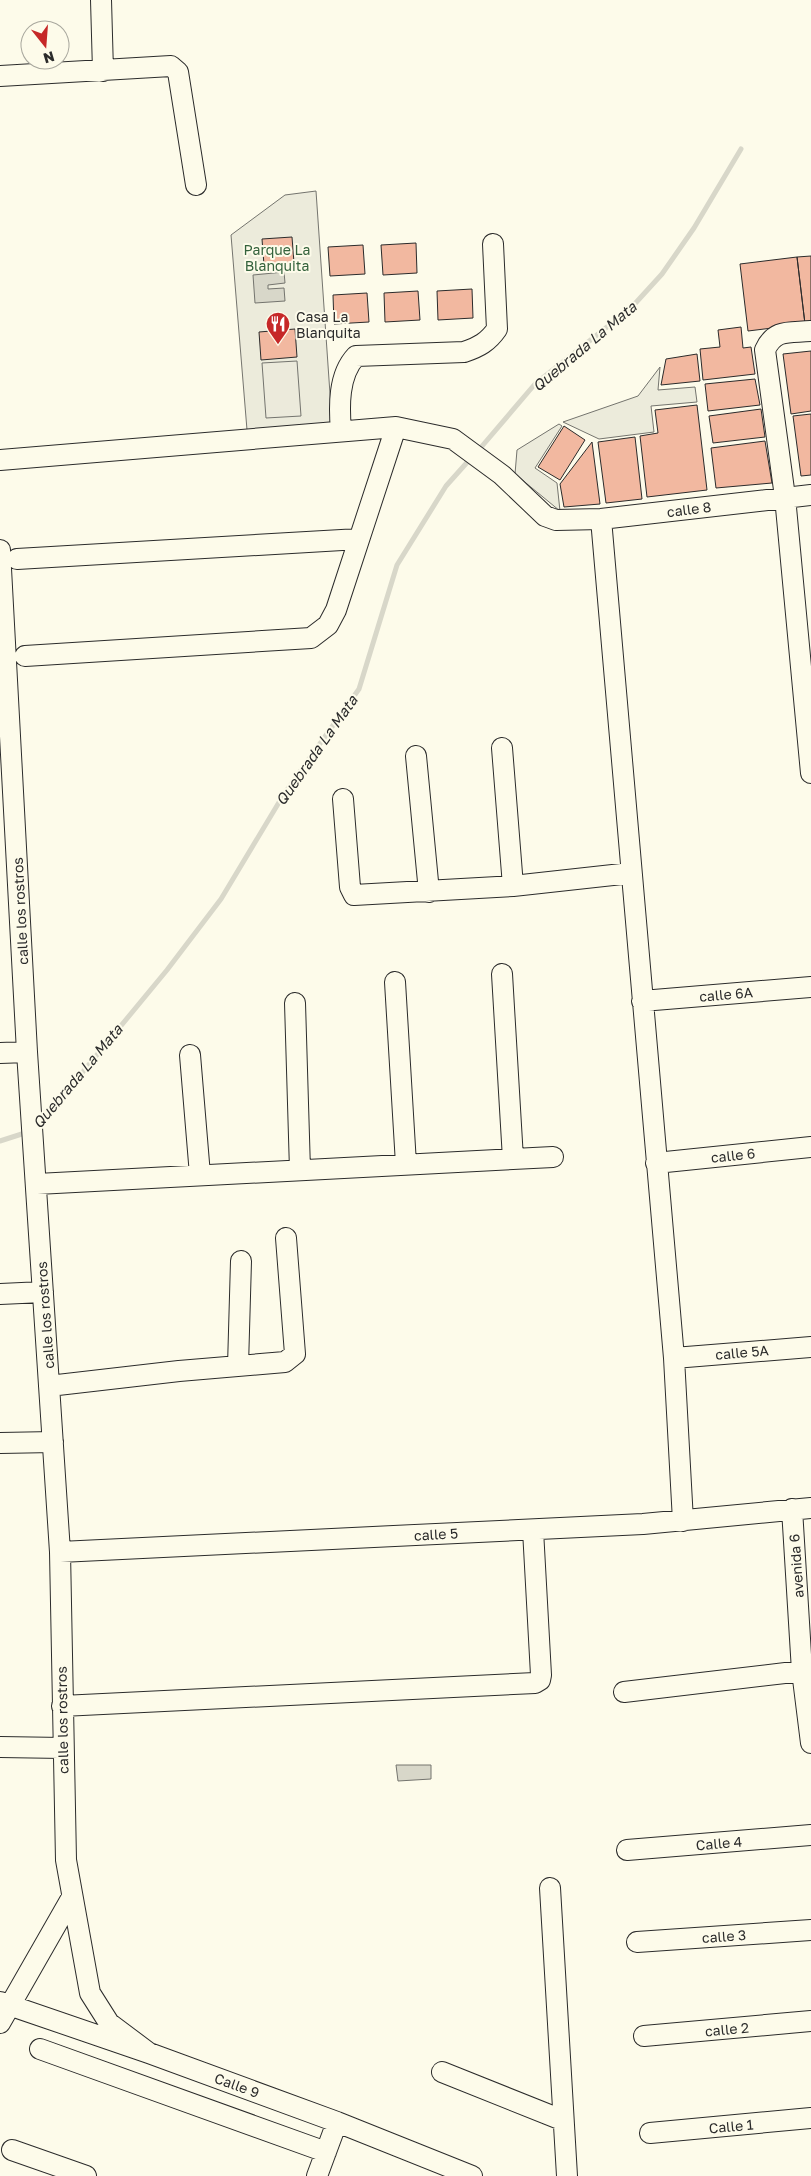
<svg xmlns="http://www.w3.org/2000/svg" width="811" height="2176" viewBox="0 0 811 2176" font-family="'Golos Text',sans-serif">
	<rect width="100%" height="100%" fill="#fdfbea"/>
	<path fill="#ecebdb" stroke="#74746e" d="M 316,191 L 332,423 L 247,430 L 231,235 L 285,195 Z
		M 660,367 L 658,390 L 695,387 L 697,402 L 651,406 L 654,432 L 599,439 L 563,422 L 638,396 Z
		M 559,424 L 562,426 L 535,468 L 557,483 L 560,511 L 515,474 L 517,450 Z"/>
	<path fill="#eceadb" stroke="#74746e" d="M 297,361 L 301,416 L 266,418 L 262,363 Z"/>
	<path fill="#d8d7c9" stroke="#74746e" d="M 284,272 L 285,283 L 268,285 L 268,289 L 284,288 L 285,301 L 255,303 L 253,275 Z
		M 396,1765 L 431,1765 L 431,1779 L 398,1781 Z"/>
	<g fill="none" stroke-linecap="round" stroke-linejoin="round">
		<path stroke="#d8d7c9" stroke-width="5" d="M 477,452 L 535,384 L 631,308 L 662,274 L 694,228 L 741,149
			M 39,1125 L 167,970 L 221,899 L 284,794 L 359,689 L 397,565 L 446,486 L 471,458
			M 0,1141 L 28,1132"/>
	</g>
	<path fill="#f2b8a0" stroke="#2b2b2b" d="M 292,237 L 294,263 L 264,265 L 262,239 Z
		M 416,243 L 417,273 L 383,275 L 381,245 Z
		M 363,245 L 365,274 L 330,276 L 328,247 Z
		M 811,256 L 811,324 L 805,324 L 797,257 Z
		M 797,257 L 805,324 L 748,331 L 740,264 Z
		M 472,289 L 473,318 L 438,320 L 437,291 Z
		M 418,291 L 420,320 L 385,322 L 384,293 Z
		M 367,293 L 369,322 L 334,324 L 333,295 Z
		M 741,327 L 743,348 L 751,347 L 755,374 L 703,380 L 700,349 L 720,347 L 718,330 Z
		M 295,329 L 297,357 L 261,360 L 259,332 Z
		M 811,351 L 811,411 L 791,414 L 783,354 Z
		M 697,354 L 700,381 L 661,385 L 666,359 Z
		M 755,379 L 760,405 L 708,411 L 705,384 Z
		M 697,405 L 707,490 L 647,497 L 640,436 L 658,433 L 655,410 Z
		M 761,409 L 765,437 L 713,443 L 709,416 Z
		M 811,414 L 811,475 L 801,476 L 793,416 Z
		M 564,426 L 585,440 L 560,480 L 538,467 Z
		M 635,437 L 642,499 L 606,503 L 598,442 Z
		M 765,441 L 772,483 L 716,488 L 711,448 Z
		M 592,442 L 600,504 L 564,507 L 560,484 Z"/>
	<g fill="none" stroke-linecap="round" stroke-linejoin="round">
		<defs>
			<path id="minor" d="M 101,0 L 103,71
				M 0,76 L 171,66 L 178,72 L 196,185
				M 811,331 C 790,333 775,328 765,350 L 785,497 L 811,773
				M 341,431 C 339,407 338,375 356,356 L 464,352 C 479,347 488,342 497,329 L 493,244
				M 0,460 L 396,427 L 453,439 L 502,475 L 545,516 L 556,520 L 601,519 L 811,495
				M 601,519 L 674,1358 L 683,1521
				M 0,550 L 27,1052 L 60,1552 L 66,1860 L 90,1993 L 109,2023 L 149,2053
				M 17,559 L 359,539
				M 25,656 L 311,638 L 328,625 L 336,610 L 396,427
				M 502,748 L 513,886
				M 416,756 L 429,892
				M 343,799 L 350,887 L 354,895 L 513,886 L 631,873
				M 502,974 L 513,1159
				M 395,982 L 406,1164
				M 642,1001 L 811,987
				M 295,1003 L 300,1170
				M 0,1053 L 27,1052
				M 190,1055 L 200,1175
				M 656,1163 L 811,1147
				M 37,1184 L 553,1157
				M 0,1294 L 43,1292
				M 674,1358 L 811,1347
				M 238,1366 L 241,1261
				M 49,1386 L 179,1371 L 285,1362 L 295,1354 L 286,1238
				M 0,1443 L 53,1442
				M 792,1509 L 802,1671 L 811,1743
				M 60,1552 L 643,1524 L 811,1508
				M 624,1692 L 802,1671
				M 62,1706 L 535,1683 L 540,1680 L 541,1675 L 533,1530
				M 0,1747 L 63,1748
				M 627,1850 L 811,1835
				M 550,1888 L 567,2176
				M 637,1942 L 811,1930
				M 0,2002 L 149,2053 L 337,2122 L 472,2176
				M 0,2023 L 72,1897
				M 644,2036 L 811,2021
				M 40,2049 L 326,2152
				M 442,2072 L 562,2120
				M 650,2133 L 811,2118
				M 12,2150 L 86,2176
				M 317,2176 L 337,2122"/>
		</defs>
		<use href="#minor" stroke="#2b2b2b" stroke-width="22"/>
		<use href="#minor" stroke="#fdfbea" stroke-width="20"/>
	</g>
	<defs>
		<symbol id="restaurant-pin" viewBox="-11 -11 22 30"><path d="M0 17L-7.5 6A9.5 9.5 0 1 1 7.5 6Z" fill="#c62828" stroke="#fdfbea"/><path d="M-5-6h1v4h1v-4h1v4h1v-4h1v5L-1.5 .5V6h-2V.5L-5-1ZM5-6V6H3V1.5H1.5Q1.5-4 5-6Z" fill="#fff"/></symbol>
	</defs>
	<g fill-rule="evenodd">
		<use href="#restaurant-pin" x="264" y="310" width="28" height="38"/>
	</g>
	<g text-anchor="middle" dominant-baseline="central" stroke-width="4" stroke-linejoin="round" paint-order="stroke">
		<g font-size="14" fill="#34623c" stroke="#fdfbea">
			<text x="277" y="249">Parque La<tspan x="277" dy="16">Blanquita</tspan></text>
		</g>
		<g font-size="14" fill="#2b2b2b" stroke="#fdfbea" text-anchor="start">
			<text x="296" y="316">Casa La<tspan x="296" dy="16">Blanquita</tspan></text>
		</g>
		<g font-size="14" fill="#2b2b2b" stroke="#fdfbea">
			<text transform="translate(689 509) rotate(-7)">calle 8</text>
			<text transform="translate(20 911) rotate(-93)">calle los rostros</text>
			<text transform="translate(726 994) rotate(-5)">calle 6A</text>
			<text transform="translate(733 1155) rotate(-6)">calle 6</text>
			<text transform="translate(45 1315) rotate(-94)">calle los rostros</text>
			<text transform="translate(742 1352) rotate(-5)">calle 5A</text>
			<text transform="translate(436 1534) rotate(-3)">calle 5</text>
			<text transform="translate(796 1566) rotate(-94)">avenida 6</text>
			<text transform="translate(62 1720) rotate(-91)">calle los rostros</text>
			<text transform="translate(719 1843) rotate(-5)">Calle 4</text>
			<text transform="translate(724 1936) rotate(-4)">calle 3</text>
			<text transform="translate(727 2029) rotate(-5)">calle 2</text>
			<text transform="translate(237 2085) rotate(20)">Calle 9</text>
			<text transform="translate(731 2126) rotate(-5)">Calle 1</text>
		</g>
		<g font-size="15" font-style="italic" fill="#2b2b2b" stroke="#fdfbea">
			<text transform="translate(584 346) rotate(-40)">Quebrada La Mata</text>
			<text transform="translate(316 750) rotate(-55)">Quebrada La Mata</text>
			<text transform="translate(77 1076) rotate(-50)">Quebrada La Mata</text>
		</g>
	</g>
	<g transform="translate(45 45) rotate(163)"><circle r="24" fill="#fdfbea" stroke="#a9a89e"/>
	<path d="M0-4L9 19L0 12L-9 19Z" fill="#c62828"/>
	<text y="-8" font-size="14" font-weight="bold" text-anchor="middle" fill="#2b2b2b">N</text>
	</g>
</svg>
